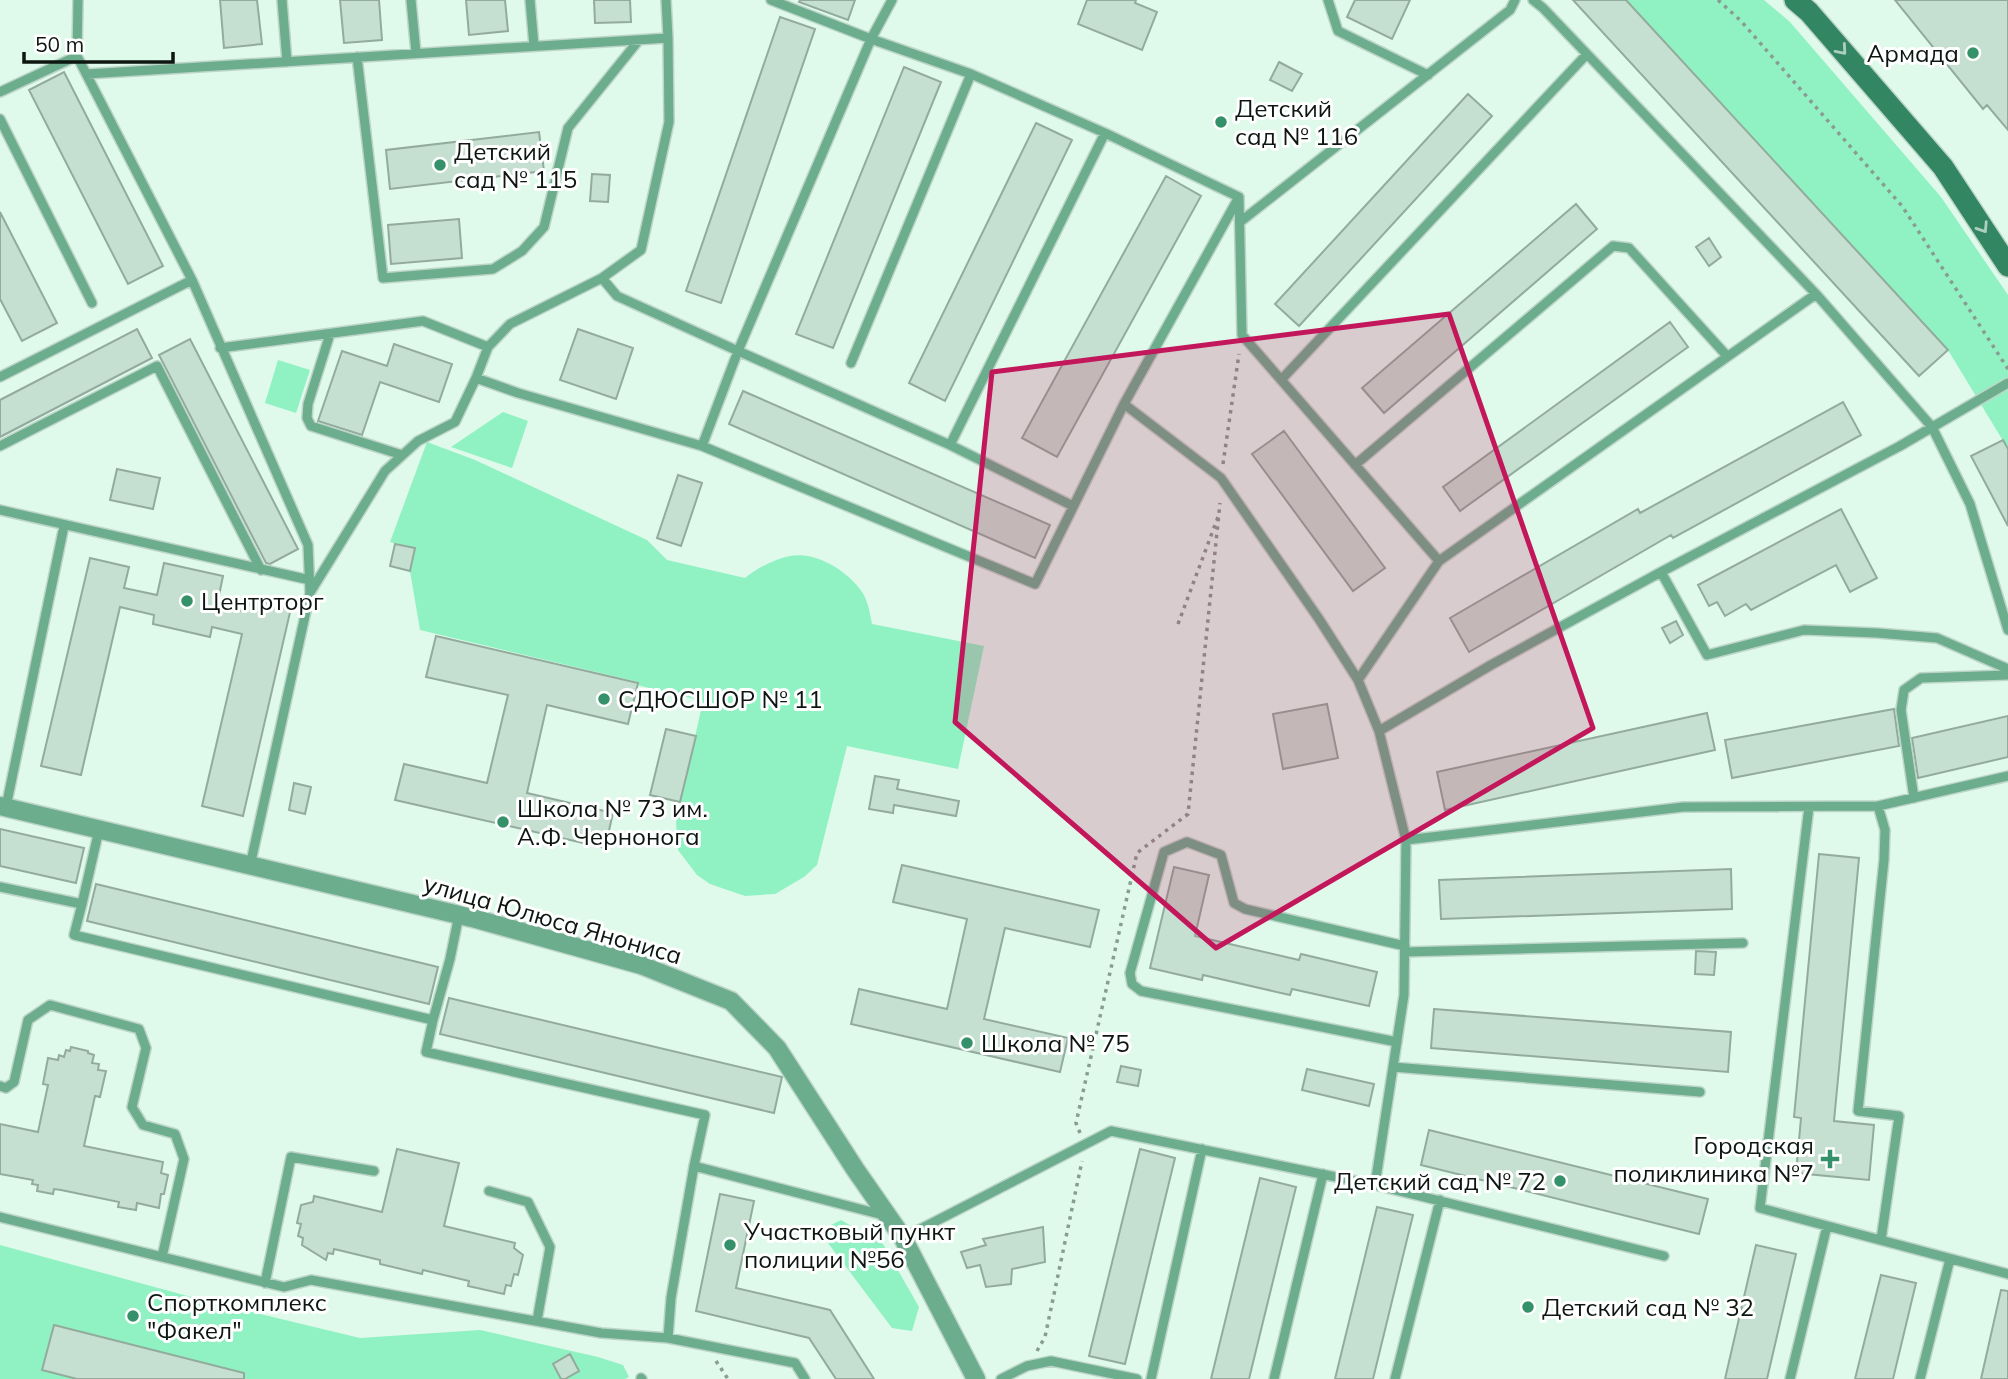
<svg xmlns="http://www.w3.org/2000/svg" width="2008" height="1379" viewBox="0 0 2008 1379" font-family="Mulish,sans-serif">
	<rect width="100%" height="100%" fill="#dff9eb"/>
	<path fill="#90f2c2" d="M 1626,0 L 1764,0 L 1790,22 L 1941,197 L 2008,295 L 2008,449 L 1948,350 Z
		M 278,360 L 310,370 L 296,413 L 265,403 Z
		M 503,412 L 528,421 L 512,468 L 451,447 Z
		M 427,442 L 475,460 L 647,540 L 667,560 L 745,578 C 758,568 774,559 790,556 C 816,551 848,571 862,592 C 868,601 870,613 872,624 L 984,646 L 958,769 L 847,746 L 817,865 L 804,877 L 775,894 L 745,896 L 710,884 L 697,875 L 678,850 L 676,822 L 703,701 L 637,685 L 638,682 L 420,630 L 410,571 L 415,549 L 390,542 Z
		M 841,1220 L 883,1244 L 919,1307 L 912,1331 L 892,1328 L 819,1231 Z
		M 0,1245 L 206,1301 L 360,1338 L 480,1330 L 598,1357 L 623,1365 L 629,1377 L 625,1379 L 0,1379 Z"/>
	<path fill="#c5dfd0" stroke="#92ab9d" stroke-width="2" d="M 220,0 L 257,0 L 262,44 L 224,48 Z
		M 340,0 L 379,0 L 382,40 L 344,43 Z
		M 466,0 L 505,0 L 508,31 L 469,35 Z
		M 594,0 L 630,0 L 631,22 L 595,23 Z
		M 800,0 L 855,0 L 848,20 L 799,2 Z
		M 1087,0 L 1136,0 L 1135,3 L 1157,12 L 1142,50 L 1078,24 Z
		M 1355,0 L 1410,0 L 1392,39 L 1347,17 Z
		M 1573,0 L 1626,0 L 1948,350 L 1919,376 Z
		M 1895,0 L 2008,0 L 2008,130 L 1987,105 L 1983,109 Z
		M 780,17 L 815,29 L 721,303 L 686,291 Z
		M 1279,62 L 1302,74 L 1292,91 L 1270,80 Z
		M 904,67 L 941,82 L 833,348 L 796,334 Z
		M 64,72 L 163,266 L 128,284 L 29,90 Z
		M 1468,94 L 1492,116 L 1299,326 L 1275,304 Z
		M 1036,123 L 1072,140 L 945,401 L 909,383 Z
		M 539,132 L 544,171 L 390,189 L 386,150 Z
		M 592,174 L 610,175 L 608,202 L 590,201 Z
		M 1166,176 L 1201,196 L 1057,457 L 1022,438 Z
		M 1576,204 L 1597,229 L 1384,413 L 1362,388 Z
		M 0,212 L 57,323 L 22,341 L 0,299 Z
		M 459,219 L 462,258 L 391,264 L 388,225 Z
		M 1709,238 L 1721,257 L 1709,266 L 1696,247 Z
		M 1670,322 L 1688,347 L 1460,511 L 1443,487 Z
		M 137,329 L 152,358 L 0,437 L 0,400 Z
		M 578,329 L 633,348 L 616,399 L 560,380 Z
		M 190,339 L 298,549 L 270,564 L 266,563 L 159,355 Z
		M 394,344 L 452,364 L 439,402 L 380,382 L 362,435 L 318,421 L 342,351 L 387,366 Z
		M 743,391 L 1050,525 L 1035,558 L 729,424 Z
		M 1843,402 L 1861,435 L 1673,538 L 1671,535 L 1469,652 L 1450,618 L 1638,509 L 1640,513 Z
		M 1284,431 L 1385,568 L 1353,591 L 1252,454 Z
		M 2003,440 L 2008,449 L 2008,526 L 1971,456 Z
		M 117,469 L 160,478 L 153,509 L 110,500 Z
		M 678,475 L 702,483 L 681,546 L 657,538 Z
		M 1841,509 L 1877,578 L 1850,592 L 1836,565 L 1751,610 L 1746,604 L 1725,616 L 1717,602 L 1709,606 L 1698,585 Z
		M 395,544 L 415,548 L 410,571 L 390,566 Z
		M 90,558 L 129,567 L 124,588 L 157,595 L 164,563 L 223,576 L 217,605 L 247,612 L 250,598 L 291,608 L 243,816 L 202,806 L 242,634 L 212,627 L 210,637 L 153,624 L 154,615 L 120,607 L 81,775 L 41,766 Z
		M 1676,621 L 1683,635 L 1670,643 L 1662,628 Z
		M 436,636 L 638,683 L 628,724 L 547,705 L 527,793 L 613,813 L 605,848 L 395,800 L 404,764 L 487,783 L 508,695 L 426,677 Z
		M 1327,704 L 1338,758 L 1283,769 L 1273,714 Z
		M 1894,709 L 1899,746 L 1732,778 L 1725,740 Z
		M 1707,713 L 1715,750 L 1445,810 L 1437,772 Z
		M 2008,716 L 2008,757 L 1918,778 L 1912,738 Z
		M 666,729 L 696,736 L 680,802 L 650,795 Z
		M 875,776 L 899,780 L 897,789 L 959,801 L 956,816 L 894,805 L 893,813 L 869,809 Z
		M 294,783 L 311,787 L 305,814 L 289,810 Z
		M 0,829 L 84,848 L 76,883 L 0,866 Z
		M 1819,854 L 1859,858 L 1834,1121 L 1874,1125 L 1869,1180 L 1796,1173 L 1801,1118 L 1794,1117 Z
		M 902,865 L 1099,910 L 1090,947 L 1005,928 L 984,1019 L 1068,1038 L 1060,1072 L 851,1024 L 859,989 L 947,1009 L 967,919 L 893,902 Z
		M 1174,867 L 1209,875 L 1195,936 L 1299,960 L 1301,954 L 1377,972 L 1369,1006 L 1292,989 L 1290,995 L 1203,975 L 1202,980 L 1150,968 Z
		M 1731,869 L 1732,909 L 1441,919 L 1439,880 Z
		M 96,884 L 438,967 L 429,1004 L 87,921 Z
		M 1696,951 L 1716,952 L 1714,975 L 1695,974 Z
		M 449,998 L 782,1077 L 774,1113 L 440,1034 Z
		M 1434,1009 L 1731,1032 L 1728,1072 L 1431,1048 Z
		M 71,1047 L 88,1051 L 88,1053 L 94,1055 L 92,1063 L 99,1064 L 98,1070 L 106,1071 L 100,1097 L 95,1096 L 84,1146 L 163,1162 L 161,1173 L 168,1175 L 164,1194 L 161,1194 L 159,1208 L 137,1203 L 136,1210 L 118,1207 L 119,1202 L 61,1190 L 54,1189 L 53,1194 L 37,1191 L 38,1185 L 32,1184 L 33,1180 L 0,1174 L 0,1124 L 38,1132 L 48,1085 L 43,1084 L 48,1058 L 58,1060 L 59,1055 L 64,1057 L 66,1050 L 70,1051 Z
		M 1121,1066 L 1141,1070 L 1138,1086 L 1117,1082 Z
		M 1307,1069 L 1374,1084 L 1369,1106 L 1302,1090 Z
		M 1429,1130 L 1708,1199 L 1699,1234 L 1421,1165 Z
		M 397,1149 L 459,1163 L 444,1226 L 515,1243 L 514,1248 L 523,1255 L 518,1275 L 514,1274 L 511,1286 L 506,1285 L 504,1294 L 468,1286 L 469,1281 L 423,1270 L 422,1274 L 380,1264 L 380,1260 L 334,1249 L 333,1254 L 328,1253 L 326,1260 L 302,1245 L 303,1238 L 298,1236 L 301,1224 L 297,1223 L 301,1205 L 313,1202 L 314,1196 L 382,1212 Z
		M 1140,1149 L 1175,1158 L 1125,1364 L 1089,1356 Z
		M 1260,1178 L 1296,1187 L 1249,1379 L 1211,1379 Z
		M 720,1194 L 754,1201 L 736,1288 L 830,1310 L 874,1379 L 836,1379 L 809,1338 L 696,1311 Z
		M 1377,1207 L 1413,1215 L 1373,1379 L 1335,1379 Z
		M 1043,1227 L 1045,1262 L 1012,1269 L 1011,1284 L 986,1287 L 980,1265 L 967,1268 L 961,1252 L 986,1245 L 983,1239 Z
		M 1756,1245 L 1796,1254 L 1767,1379 L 1725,1379 Z
		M 1881,1275 L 1916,1283 L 1893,1379 L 1855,1379 Z
		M 2001,1290 L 2008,1291 L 2008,1379 L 1981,1379 Z
		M 54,1325 L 244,1373 L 244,1379 L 77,1379 L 42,1370 Z
		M 570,1354 L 579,1371 L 565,1379 L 561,1379 L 553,1364 Z"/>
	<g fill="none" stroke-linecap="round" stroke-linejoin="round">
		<defs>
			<path id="lane" d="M 282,0 L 287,62
				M 411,0 L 416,53
				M 530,0 L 534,46
				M 666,0 L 668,38
				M 771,0 L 871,39 L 892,0
				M 1328,0 L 1338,31 L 1428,75
				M 1533,0 L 1543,8 L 1816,294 L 1932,427 L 1970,504 L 2008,630
				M 77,56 L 78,0
				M 357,57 L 383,278 L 493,269 L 522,251 L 544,227 L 568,128 L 639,40
				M 87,74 L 668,38 L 669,122 L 641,250 L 602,278 L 510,324 L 488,347
				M 0,92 L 77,56 L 192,280 L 308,545 L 310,593 L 250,866
				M 0,119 L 92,303
				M 1239,197 L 1124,404 L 1221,478 L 1319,619 L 1358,680 L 1379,731 L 1406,840 L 1683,807 L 1878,806 L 2008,776
				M 1239,198 L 1242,335 L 1439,561
				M 1240,222 L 1510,10 L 1515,0
				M 602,278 L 617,296 L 738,351 L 871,39 L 971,74
				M 330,334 L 308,404 L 307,418 L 311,426 L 402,455
				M 220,348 L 423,321 L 488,347 L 476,378 L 455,422 L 418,441 L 385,471 L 311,591
				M 851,363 L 971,74 L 1105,133
				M 0,377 L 192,280
				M 476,378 L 518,393 L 702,446
				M 1281,380 L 1587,54
				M 1124,404 L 1035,584 L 702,446 L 738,351 L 950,445 L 1105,133 L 1239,197
				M 950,445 L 1073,506
				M 0,446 L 157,366 L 261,570
				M 1355,465 L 1613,246 L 1629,248 L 1727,356
				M 0,510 L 310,580
				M 1661,572 L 1707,655 L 1804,630 L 1877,633 L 1937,638 L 2008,669
				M 1358,680 L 1439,561 L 1816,294
				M 1379,731 L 1491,665 L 1661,572 L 1900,446 L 2008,383
				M 1914,798 L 1901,710 L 1904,690 L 1921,678 L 2008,675
				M 1878,806 L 1885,830 L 1884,860 L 1858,1111 L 1899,1116 L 1881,1240
				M 6,807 L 64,526
				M 1809,807 L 1760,1208 L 2008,1274
				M 0,887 L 82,904 L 99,830
				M 82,904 L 74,935 L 433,1020 L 426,1052 L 705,1115 L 694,1166 L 887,1216
				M 1405,952 L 1743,943
				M 433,1020 L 450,959 L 459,915
				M 1397,1042 L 1141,991 L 1132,984 L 1130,973 L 1164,852 L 1187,842 L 1221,855 L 1234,903 L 1245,909 L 1405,946
				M 1393,1067 L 1700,1092
				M 0,1086 L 6,1088 L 14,1082 L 28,1020 L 50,1005 L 139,1029 L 146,1048 L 132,1107 L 143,1125 L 175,1134 L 184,1159 L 162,1257
				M 1375,1185 L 1404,995 L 1406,840
				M 489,1191 L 528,1202 L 550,1247 L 537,1321
				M 0,1217 L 284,1287 L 311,1280 L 601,1333 L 668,1338 L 795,1363 L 805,1379
				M 903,1238 L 1111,1131 L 1375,1185 L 1664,1256
				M 265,1283 L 291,1157 L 374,1171
				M 668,1338 L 671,1298 L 694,1166
				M 641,1378 L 642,1379
				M 1001,1379 L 1027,1366 L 1051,1361 L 1137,1379
				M 1151,1379 L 1202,1149
				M 1274,1379 L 1323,1174
				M 1395,1379 L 1440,1200
				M 1790,1379 L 1827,1226
				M 1920,1379 L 1950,1259"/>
			<path id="street" d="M 0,806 L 476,919 L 641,965 L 731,1001 L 777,1048 L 855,1169 L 903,1238 L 976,1379"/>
			<path id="secondary" d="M 1795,0 L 1809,12 L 1943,167 L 2008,266"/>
		</defs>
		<use href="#lane" stroke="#bdd5c8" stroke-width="12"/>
		<use href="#street" stroke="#bdd5c8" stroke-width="21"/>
		<use href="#secondary" stroke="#bdd5c8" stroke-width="24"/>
		<path stroke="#899c92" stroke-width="3.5" stroke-dasharray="3.5 5" stroke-linecap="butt" d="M 1718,0 L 1741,21 L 1902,206 L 2008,369
			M 1223,464 L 1239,354
			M 1178,624 L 1218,517
			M 1080,1133 L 1076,1123 L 1137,853 L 1188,814 L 1220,503
			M 1037,1351 L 1045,1337 L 1082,1161
			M 716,1361 L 728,1379"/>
		<use href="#lane" stroke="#6cad8d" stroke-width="9"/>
		<use href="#street" stroke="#6cad8d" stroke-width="18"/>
		<use href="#secondary" stroke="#328662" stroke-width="21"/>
	</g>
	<defs><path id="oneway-chevron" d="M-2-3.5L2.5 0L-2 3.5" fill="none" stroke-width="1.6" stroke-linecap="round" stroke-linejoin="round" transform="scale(1.75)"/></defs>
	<g stroke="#adcfc0">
		<use href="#oneway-chevron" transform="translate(1842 50) rotate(49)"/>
		<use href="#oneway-chevron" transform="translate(1983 228) rotate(57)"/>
	</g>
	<path fill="#c2185b" fill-opacity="0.2" stroke="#c2185b" stroke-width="5" stroke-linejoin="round" d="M 1449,314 L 1593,728 L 1216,948 L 955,722 L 992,372 Z"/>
	<g fill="#349169" stroke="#fff" stroke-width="2.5">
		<circle cx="1973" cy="53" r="7"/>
		<circle cx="1221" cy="122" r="7"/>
		<circle cx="440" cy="165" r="7"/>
		<circle cx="187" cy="601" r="7"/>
		<circle cx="604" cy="699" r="7"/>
		<circle cx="503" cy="822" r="7"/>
		<circle cx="967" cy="1043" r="7"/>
		<path d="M1826.5 1148.5h7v7h7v7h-7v7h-7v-7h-7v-7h7z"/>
		<circle cx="1560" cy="1181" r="7"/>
		<circle cx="730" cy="1245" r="7"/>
		<circle cx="1528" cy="1307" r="7"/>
		<circle cx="133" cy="1316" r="7"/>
	</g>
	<g text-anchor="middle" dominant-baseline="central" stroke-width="6" stroke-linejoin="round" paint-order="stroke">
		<g font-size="24" fill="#0d1611" stroke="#fff" text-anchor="start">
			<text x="1959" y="53" text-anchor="end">Армада</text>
			<text x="1235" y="108">Детский<tspan x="1235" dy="28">сад № 116</tspan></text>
			<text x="454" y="151">Детский<tspan x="454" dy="28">сад № 115</tspan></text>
			<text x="201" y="601">Центрторг</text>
			<text x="618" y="699">СДЮСШОР № 11</text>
			<text x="517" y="808">Школа № 73 им.<tspan x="517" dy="28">А.Ф. Чернонога</tspan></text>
			<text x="981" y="1043">Школа № 75</text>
			<text x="1814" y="1145" text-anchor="end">Городская<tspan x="1814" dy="28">поликлиника №7</tspan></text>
			<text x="1546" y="1181" text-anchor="end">Детский сад № 72</text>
			<text x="744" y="1231">Участковый пункт<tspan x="744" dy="28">полиции №56</tspan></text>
			<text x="147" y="1302">Спорткомплекс<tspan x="147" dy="28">"Факел"</tspan></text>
			<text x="1542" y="1307">Детский сад № 32</text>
		</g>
		<g font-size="24" fill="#0d1611" stroke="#fff">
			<text transform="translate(553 919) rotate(16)">улица Юлюса Янониса</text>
		</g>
	</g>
	<path d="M24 52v10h149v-10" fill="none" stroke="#0d1611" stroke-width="3.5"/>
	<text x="35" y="52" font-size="21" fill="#0d1611" stroke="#ffffff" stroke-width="5" paint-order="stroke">50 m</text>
</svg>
